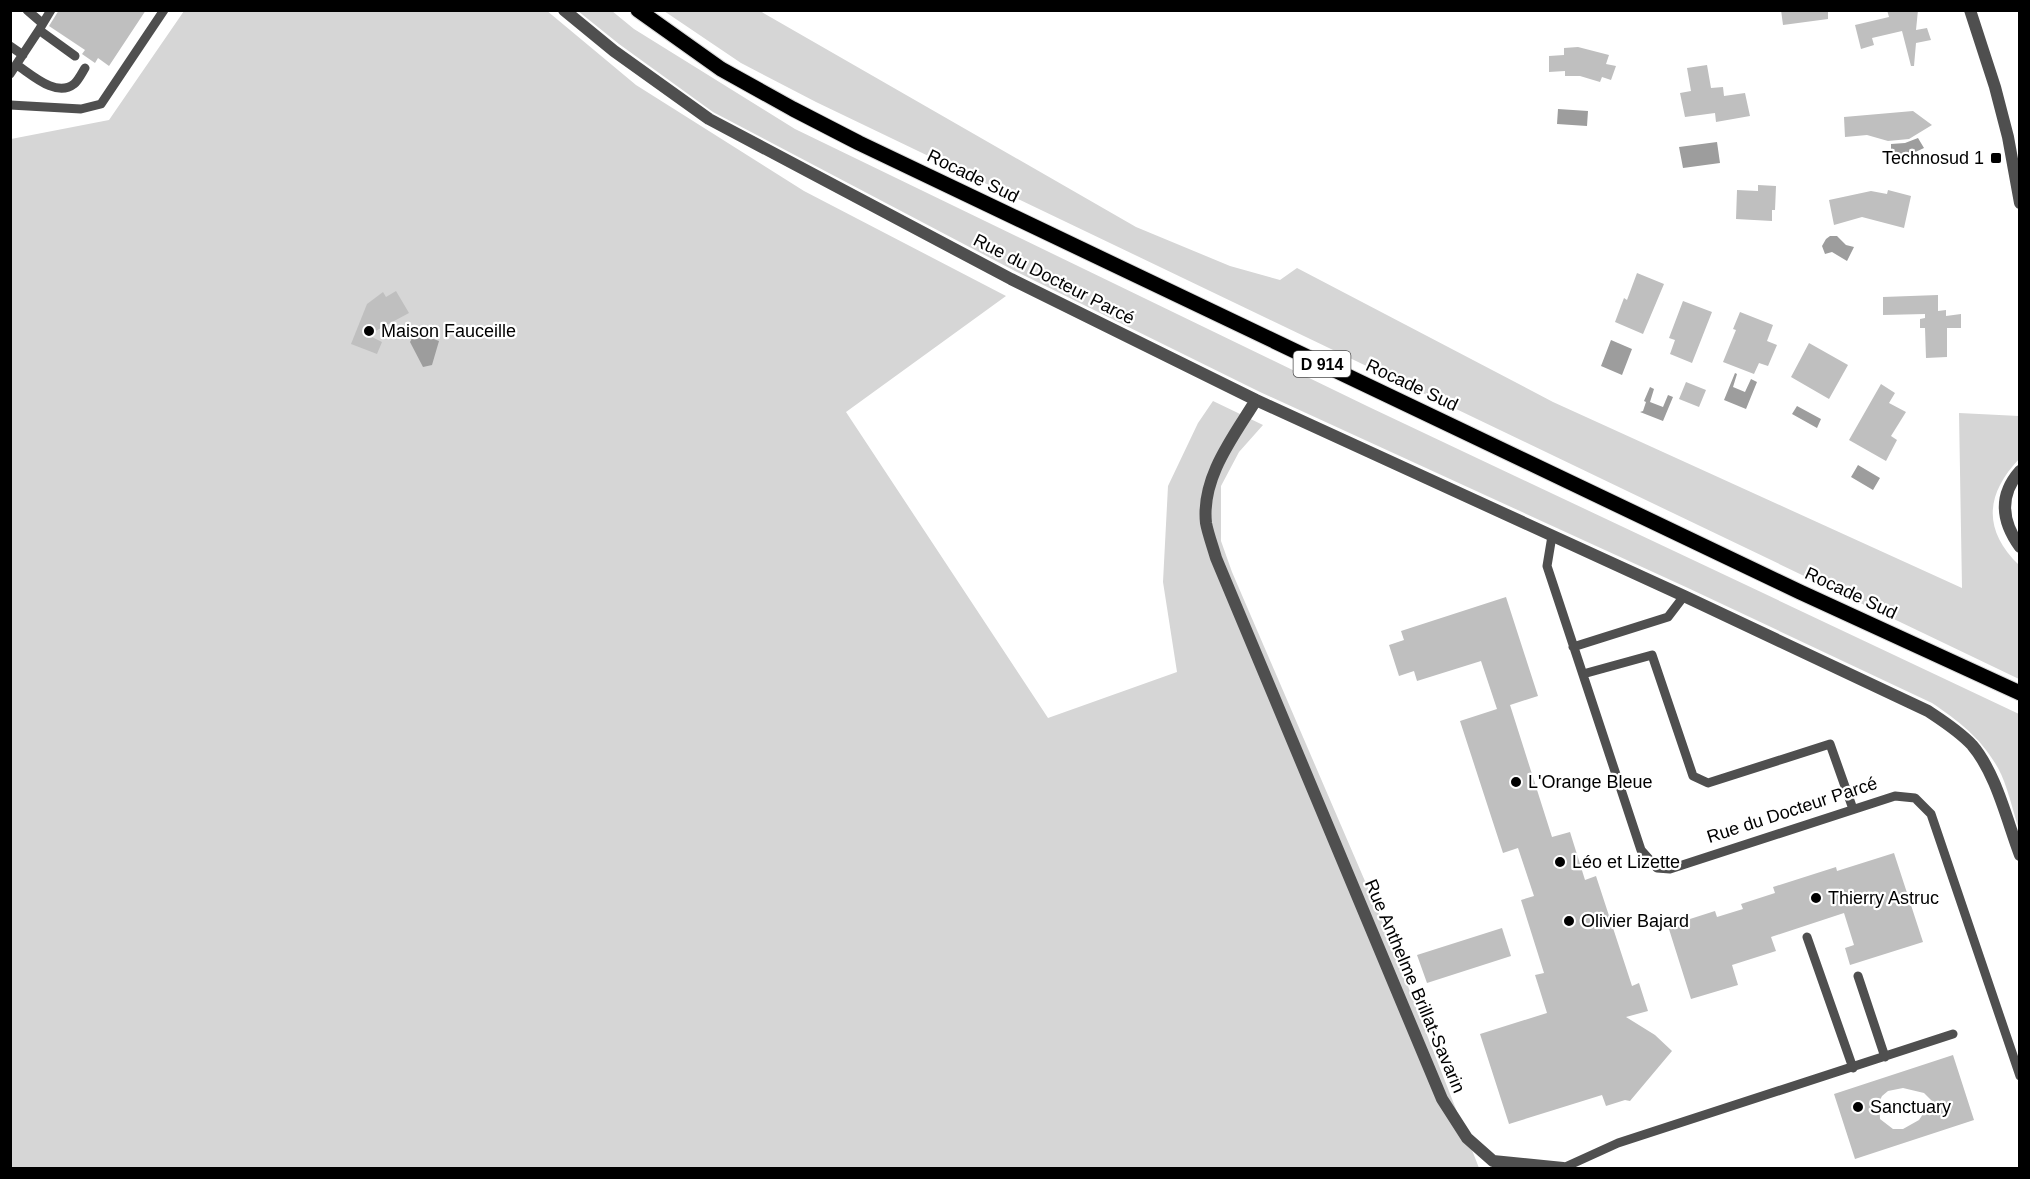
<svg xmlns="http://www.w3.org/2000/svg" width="2030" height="1179" viewBox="0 0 2030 1179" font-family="Arial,sans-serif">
	<rect width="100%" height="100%" fill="#fff"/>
	<path fill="#d6d6d6" d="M 546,10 L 636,85 L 804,191 L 1006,296 L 846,412 L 1048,718 L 1177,672 L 1163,582 L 1168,486 L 1198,423 L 1213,401 L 1263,425 L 1239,452 L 1221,486 L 1221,541 L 1232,572 L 1386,930 L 1479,1168 L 11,1168 L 11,139 L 109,120 L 184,11 Z
		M 578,11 L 612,11 L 634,29 L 795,129 L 1369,407 L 2019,714 L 2019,830 C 2013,811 2007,784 1998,768 C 1981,738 1960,722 1932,703 L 1688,588 L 1260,392 L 1015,271 L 713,112 L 619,44 Z
		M 664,11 L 760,11 L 1136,227 L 1230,266 L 1280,280 L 1297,268 L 1553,402 L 1962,588 L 1959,413 L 2019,416 L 2019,459 C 1985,495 1983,530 2019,565 L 2019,679 L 816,102 L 741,63 Z"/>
	<path fill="#9d9d9d" d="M 1558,109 L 1588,111 L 1587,126 L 1557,124 Z
		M 1918,138 L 1924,148 L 1909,155 L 1891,157 L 1891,144 L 1905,143 Z
		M 1717,142 L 1720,163 L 1683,168 L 1679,147 Z
		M 1830,236 L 1837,236 L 1846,245 L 1854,247 L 1847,261 L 1832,252 L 1825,254 L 1822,246 L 1826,239 Z
		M 415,332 L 439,341 L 432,365 L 423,367 L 410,342 Z
		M 1611,340 L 1632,349 L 1622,375 L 1601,366 Z
		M 1735,373 L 1737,374 L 1733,387 L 1745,392 L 1751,379 L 1757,382 L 1746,409 L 1724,400 Z
		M 1650,387 L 1654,389 L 1650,402 L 1663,407 L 1668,395 L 1673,397 L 1663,421 L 1640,412 L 1643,411 L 1646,402 L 1644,401 Z
		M 1797,406 L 1821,419 L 1817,428 L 1792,414 Z
		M 1858,465 L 1880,478 L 1873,490 L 1851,477 Z"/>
	<path fill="#bfbfbf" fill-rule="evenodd" d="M 59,10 L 146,10 L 109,66 L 98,58 L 95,63 L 82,54 L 85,50 L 49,26 Z
		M 1781,10 L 1828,10 L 1828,19 L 1783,25 Z
		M 1887,10 L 1918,10 L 1916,30 L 1927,28 L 1931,40 L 1916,43 L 1914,66 L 1911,66 L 1902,31 L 1872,38 L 1874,45 L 1861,49 L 1855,25 L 1889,17 Z
		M 1578,47 L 1609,55 L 1606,64 L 1616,66 L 1611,80 L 1602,77 L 1600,82 L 1580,76 L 1565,76 L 1565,71 L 1549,72 L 1549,56 L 1564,55 L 1564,48 Z
		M 1707,65 L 1711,88 L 1723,87 L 1724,96 L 1745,93 L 1750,116 L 1716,122 L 1715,113 L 1685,117 L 1680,93 L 1691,91 L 1687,68 Z
		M 1913,111 L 1932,125 L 1909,139 L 1888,141 L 1867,135 L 1845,137 L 1844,117 Z
		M 1758,185 L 1776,186 L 1775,210 L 1772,210 L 1772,221 L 1736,219 L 1737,190 L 1758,191 Z
		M 1888,190 L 1911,196 L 1904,228 L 1862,217 L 1834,225 L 1829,200 L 1871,191 L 1887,194 Z
		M 1637,273 L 1664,284 L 1643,334 L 1615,322 L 1624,298 L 1627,300 Z
		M 396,291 L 409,313 L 368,335 L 382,342 L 377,354 L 351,344 L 367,304 L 383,292 L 386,297 Z
		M 1938,295 L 1938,311 L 1946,310 L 1946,316 L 1961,314 L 1961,328 L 1947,328 L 1947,357 L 1926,358 L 1925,328 L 1920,328 L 1920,319 L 1925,318 L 1925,314 L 1883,315 L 1883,297 Z
		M 1683,301 L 1712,312 L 1692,363 L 1670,354 L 1675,340 L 1669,338 Z
		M 1740,312 L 1773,325 L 1767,341 L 1777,345 L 1768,366 L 1759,363 L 1754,374 L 1723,362 L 1736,330 L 1733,329 Z
		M 1809,343 L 1848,365 L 1829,399 L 1791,377 Z
		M 1686,382 L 1706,390 L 1699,407 L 1679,399 Z
		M 1881,384 L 1895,393 L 1889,403 L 1906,412 L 1891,436 L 1897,440 L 1886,461 L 1849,440 Z
		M 1506,597 L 1538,696 L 1510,705 L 1552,837 L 1570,832 L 1585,880 L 1596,876 L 1632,986 L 1639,983 L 1648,1011 L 1626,1017 L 1655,1035 L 1672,1051 L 1630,1101 L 1625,1100 L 1606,1106 L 1602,1095 L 1509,1124 L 1480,1034 L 1547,1013 L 1535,975 L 1544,973 L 1521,900 L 1534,896 L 1518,848 L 1503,853 L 1460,721 L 1497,709 L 1481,661 L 1417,681 L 1414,671 L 1399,676 L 1389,645 L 1404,640 L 1401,631 Z
		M 1894,853 L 1923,942 L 1850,965 L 1845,948 L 1854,945 L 1844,913 L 1771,937 L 1776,951 L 1732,965 L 1738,985 L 1691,999 L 1668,926 L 1715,911 L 1717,917 L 1743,909 L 1741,904 L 1775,893 L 1773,887 L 1836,867 L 1837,871 Z
		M 1502,928 L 1511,956 L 1427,983 L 1417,955 Z
		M 1953,1055 L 1974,1120 L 1855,1159 L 1834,1094 ZM 1903,1088 L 1924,1093 L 1932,1101 L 1919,1120 L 1903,1129 L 1893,1129 L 1880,1119 L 1879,1102 L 1882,1096 L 1888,1091 Z"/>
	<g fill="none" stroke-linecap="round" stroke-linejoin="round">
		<defs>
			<path id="primary" d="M 638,10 L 721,69 L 793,109 L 859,143 L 1800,592 L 2020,693"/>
		</defs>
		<use href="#primary" stroke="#dbdbdb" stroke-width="17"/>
		<path stroke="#4f4f4f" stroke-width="9" d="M 27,10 L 42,23
			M 39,30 L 51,10
			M 10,46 L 23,55
			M 17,65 C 31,74 56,98 74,84 C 78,81 82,73 85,68
			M 10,74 L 39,30 L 75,56
			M 10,105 L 81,109 L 101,104 L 164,10
			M 1552,536 L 1547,566 L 1641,850 L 1657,868 L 1670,869 L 1895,796 L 1915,798 L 1931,814 L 2020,1076
			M 1573,647 L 1668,617 L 1684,596
			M 1583,674 L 1652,655 L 1693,776 L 1708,783 L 1830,744 L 1853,809
			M 1807,937 L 1853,1068
			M 1858,976 L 1885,1057
			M 1563,1168 L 1618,1143 L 1953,1034"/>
		<path stroke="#4f4f4f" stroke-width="12" d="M 564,10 L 614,51 L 709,119 L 1011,279 L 1256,400 L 1684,596 L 1928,711 C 1943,721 1959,731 1972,745 C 1996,773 2007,821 2020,855
			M 1970,10 L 1995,87 L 2008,137 L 2020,203
			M 1256,400 C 1234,436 1201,477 1206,523 C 1208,534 1213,547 1216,558 L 1442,1099 L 1467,1138 L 1493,1161 L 1563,1168"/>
		<path stroke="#4f4f4f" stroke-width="12" d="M 2020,471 C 1998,496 2002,522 2020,547"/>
		<use href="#primary" stroke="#000" stroke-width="15"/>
	</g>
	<g fill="#000" stroke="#fff" stroke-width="2">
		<rect x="1990" y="152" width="12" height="12" rx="3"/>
		<circle cx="369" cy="331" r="6"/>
		<circle cx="1516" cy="782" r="6"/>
		<circle cx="1560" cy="862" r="6"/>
		<circle cx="1816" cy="898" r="6"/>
		<circle cx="1569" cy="921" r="6"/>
		<circle cx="1858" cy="1107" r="6"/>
	</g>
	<g text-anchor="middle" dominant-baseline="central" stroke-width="4.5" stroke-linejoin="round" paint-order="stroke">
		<rect fill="#fff" stroke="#4c4c4c" stroke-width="1.5" x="1293.5" y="351" width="57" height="26" rx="4.5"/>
		<g font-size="16" font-weight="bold" fill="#000">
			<text x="1322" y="364">D 914</text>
		</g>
		<g font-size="18" fill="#000" stroke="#fff" text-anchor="start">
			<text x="1984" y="158" text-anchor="end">Technosud 1</text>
			<text x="381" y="331">Maison Fauceille</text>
			<text x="1528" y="782">L'Orange Bleue</text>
			<text x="1572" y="862">Léo et Lizette</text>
			<text x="1828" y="898">Thierry Astruc</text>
			<text x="1581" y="921">Olivier Bajard</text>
			<text x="1870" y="1107">Sanctuary</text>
		</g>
		<g font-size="18" fill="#000" stroke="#fff">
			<text transform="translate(973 176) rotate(26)">Rocade Sud</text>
			<text transform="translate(1054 279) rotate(27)">Rue du Docteur Parcé</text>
			<text transform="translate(1412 385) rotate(25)">Rocade Sud</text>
			<text transform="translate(1851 593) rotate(25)">Rocade Sud</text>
			<text transform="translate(1792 810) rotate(-18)">Rue du Docteur Parcé</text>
			<text transform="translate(1415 986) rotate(67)">Rue Anthelme Brillat-Savarin</text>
		</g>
	</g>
	<rect width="2030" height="1179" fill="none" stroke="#000000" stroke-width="24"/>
</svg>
